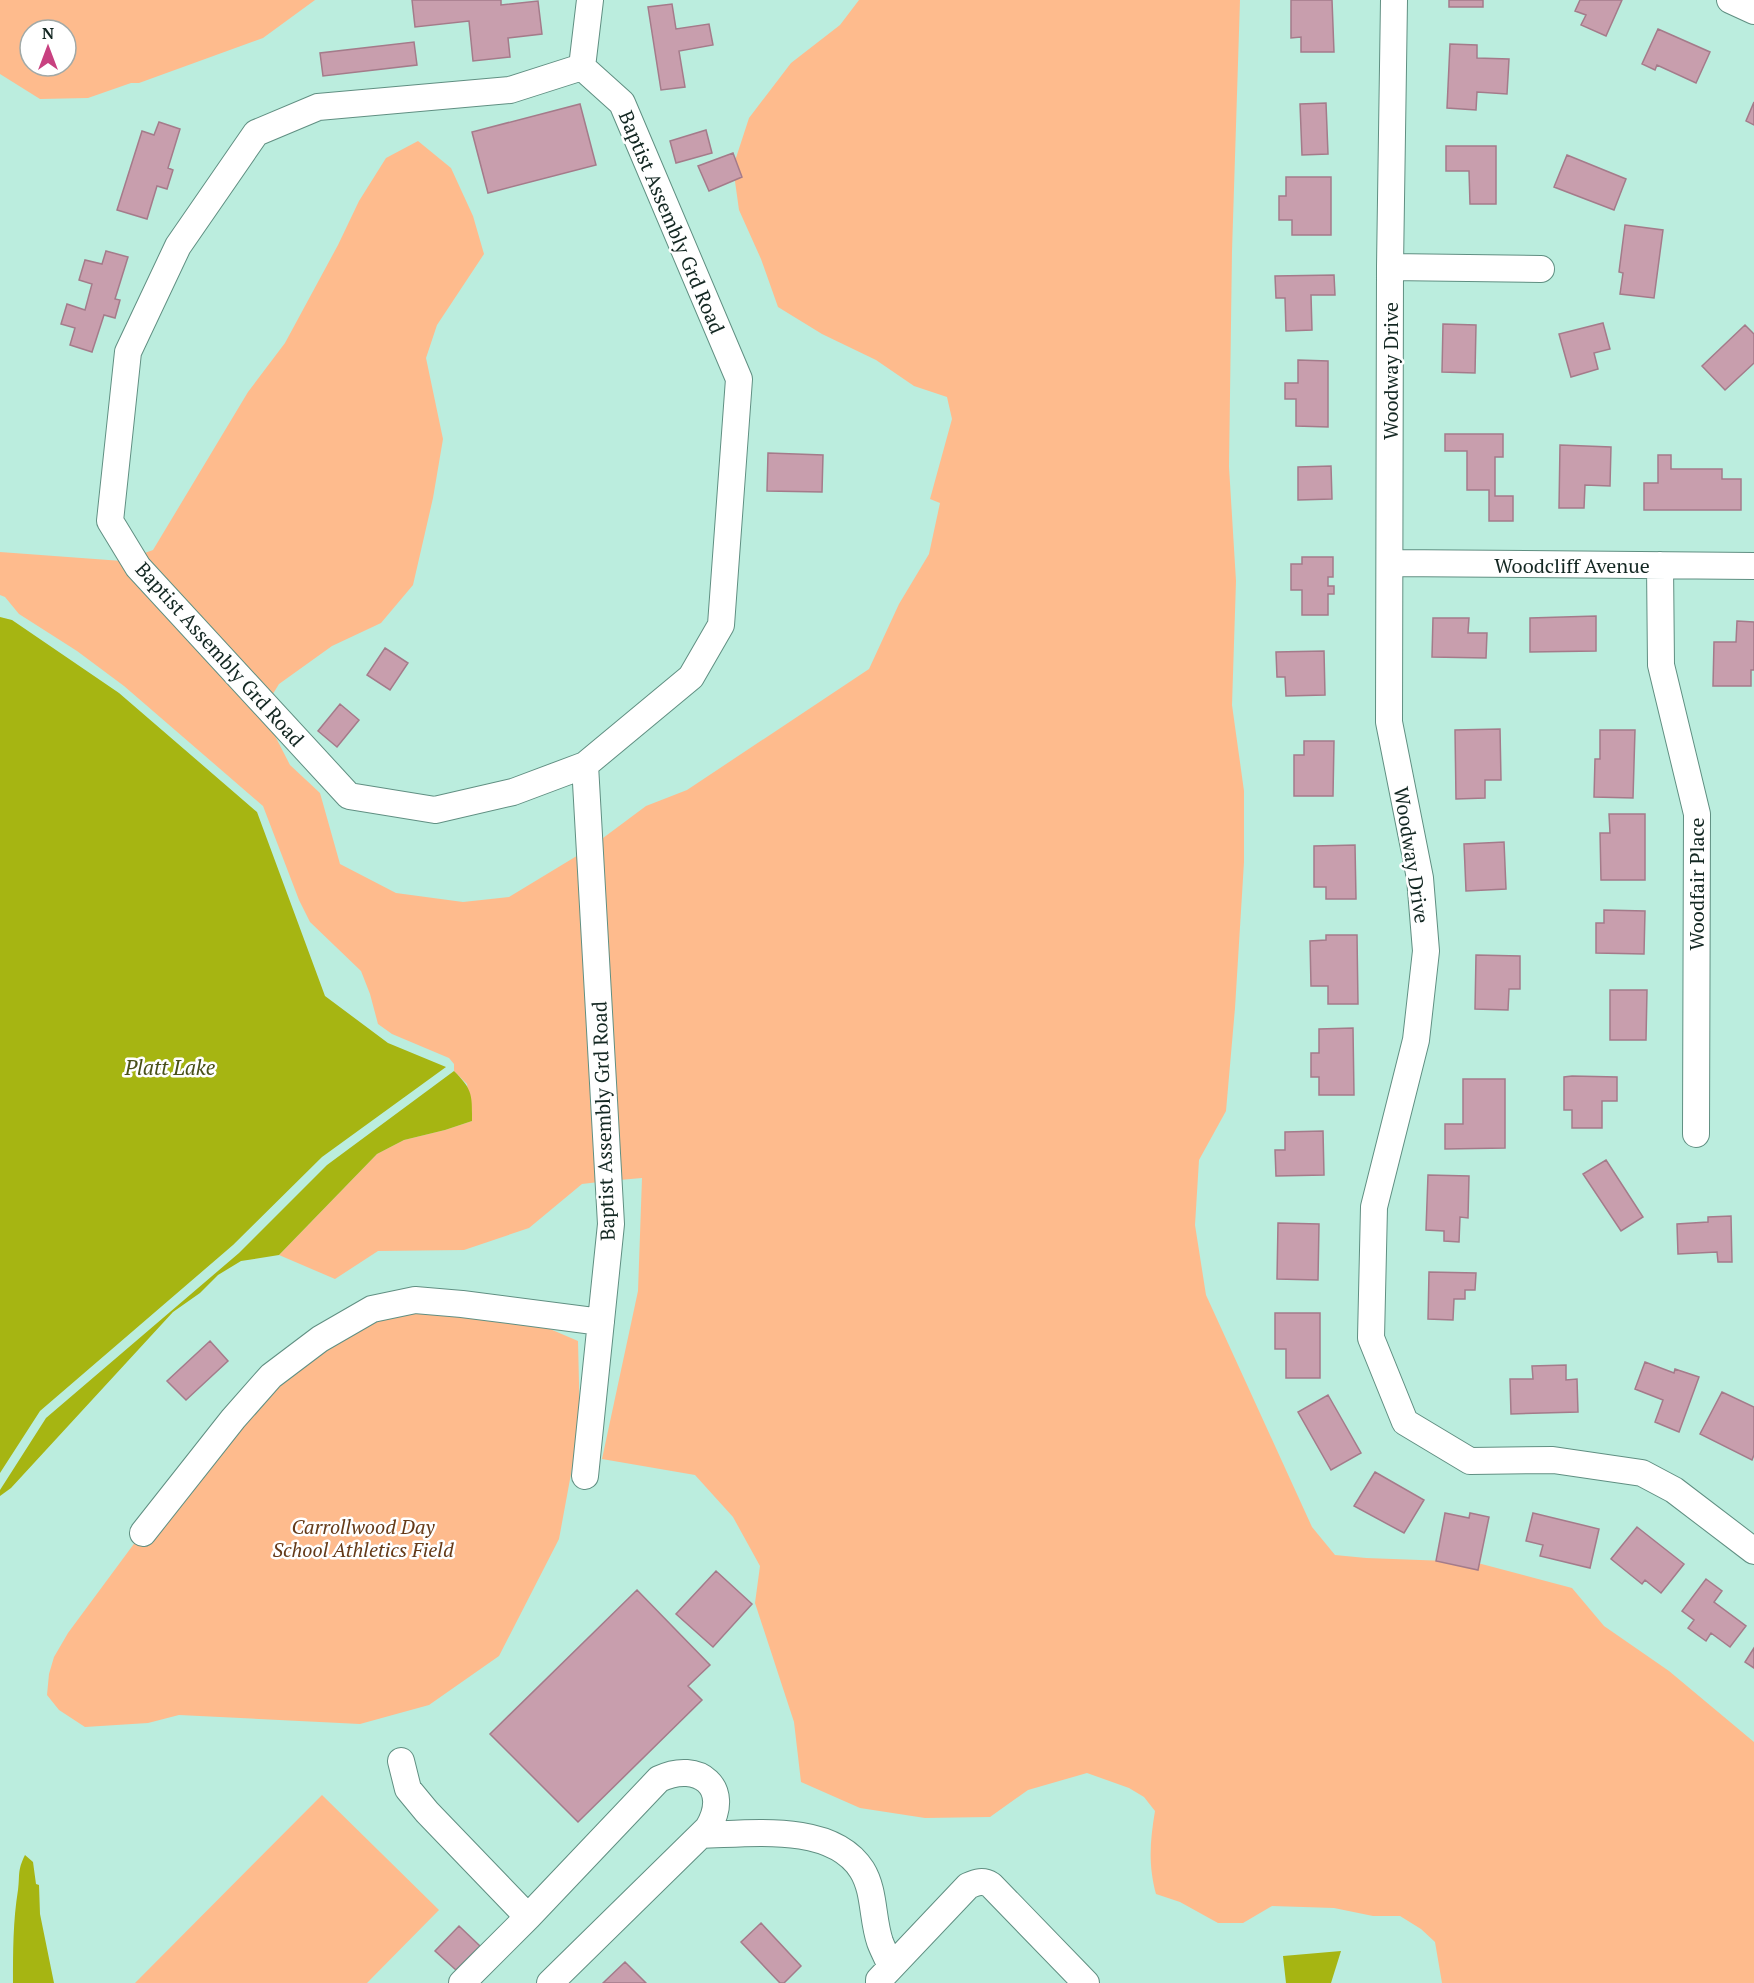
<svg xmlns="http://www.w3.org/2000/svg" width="1754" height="1983" viewBox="0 0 1754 1983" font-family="'PT Serif',serif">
	<rect width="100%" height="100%" fill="#bbedde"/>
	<path fill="#febb8d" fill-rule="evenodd" d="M 0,0 L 315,0 L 263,38 L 139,83 L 131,83 L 88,98 L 40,99 L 0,74 ZM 30,30 L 66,30 L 66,66 L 30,66 Z
		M 859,0 L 1240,0 L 1232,251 L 1229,467 L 1236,581 L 1232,705 L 1244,791 L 1244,862 L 1235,1008 L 1226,1111 L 1199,1160 L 1195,1225 L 1206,1295 L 1312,1527 L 1335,1555 L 1366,1558 L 1474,1562 L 1572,1588 L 1604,1626 L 1669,1671 L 1754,1742 L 1754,1983 L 1442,1983 L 1435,1942 L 1421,1929 L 1400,1916 L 1373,1916 L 1334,1908 L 1272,1906 L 1243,1923 L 1218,1923 L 1180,1902 L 1156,1894 C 1148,1864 1150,1841 1155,1811 L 1144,1797 L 1129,1788 L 1087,1773 L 1028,1790 L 990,1817 L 925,1818 L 860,1808 L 801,1782 L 794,1722 L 755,1603 L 760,1566 L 733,1517 L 695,1475 L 602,1459 L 638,1291 L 642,1178 L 619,1180 L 599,841 L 646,806 L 687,790 L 869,669 L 899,604 L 929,554 L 940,503 L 930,499 L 952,419 L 947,397 L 914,386 L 876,360 L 822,334 L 778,307 L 761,259 L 739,210 L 733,167 L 749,118 L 791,63 L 840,25 Z
		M 418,141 L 451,168 L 473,216 L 484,254 L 437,325 L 426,358 L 443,439 L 433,498 L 413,585 L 381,623 L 332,646 L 279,684 L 271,697 L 142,554 L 153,550 L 248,392 L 285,343 L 338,245 L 359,201 L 386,158 Z
		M 0,552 L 122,561 L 271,728 L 290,765 L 320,793 L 340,864 L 396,893 L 463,902 L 509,897 L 580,854 L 599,1182 L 582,1184 L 529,1228 L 464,1250 L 378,1251 L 335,1279 L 279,1255 L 377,1154 L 404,1140 L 445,1130 L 472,1121 L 467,1084 L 454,1071 L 454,1064 L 449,1058 L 392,1034 L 378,1024 L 370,994 L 361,971 L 310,922 L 299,900 L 263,806 L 124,686 L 77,651 L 19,614 L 5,597 L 0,595 Z
		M 392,1304 L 522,1317 L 578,1341 L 580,1425 L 559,1539 L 499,1656 L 429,1705 L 360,1724 L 179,1715 L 148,1723 L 85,1727 L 59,1710 L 47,1695 L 49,1674 L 54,1657 L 68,1633 L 156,1514 L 247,1403 Z
		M 322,1795 L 439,1910 L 367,1983 L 135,1983 Z"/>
	<path fill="#a6b512" d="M 0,617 L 12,620 L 119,693 L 257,812 L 325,996 L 388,1043 L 446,1067 L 322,1157 L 233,1245 L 40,1411 L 0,1473 Z
		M 454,1071 C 473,1090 472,1095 472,1121 L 445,1130 L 404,1140 L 377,1154 L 279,1255 L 241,1261 L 218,1275 L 200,1293 L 173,1312 L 11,1488 L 0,1496 L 0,1490 L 46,1418 L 239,1253 L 327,1165 Z
		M 25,1855 L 33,1862 L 36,1884 L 39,1885 L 40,1914 L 54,1983 L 13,1983 C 13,1951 13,1921 18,1890 C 20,1875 17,1871 25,1855 Z
		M 1341,1951 L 1331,1983 L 1286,1983 L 1283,1956 Z"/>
	<path fill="#c89ead" stroke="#a47b8a" stroke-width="1.5" d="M 412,0 L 501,0 L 501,5 L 538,1 L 542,34 L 508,38 L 510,57 L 473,61 L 469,21 L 415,27 Z
		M 1291,0 L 1332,0 L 1334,52 L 1301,52 L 1301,37 L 1291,38 Z
		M 1449,0 L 1483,0 L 1483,7 L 1449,7 Z
		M 1580,0 L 1622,0 L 1606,36 L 1581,25 L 1586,15 L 1575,11 Z
		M 672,4 L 676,29 L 709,24 L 713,45 L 679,51 L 685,87 L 661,90 L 648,7 Z
		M 1658,29 L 1710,52 L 1696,83 L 1657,65 L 1655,70 L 1642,64 Z
		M 414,42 L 417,65 L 323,76 L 320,53 Z
		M 1450,44 L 1477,45 L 1477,58 L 1509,59 L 1507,94 L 1477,92 L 1476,110 L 1447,108 Z
		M 1754,102 L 1754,125 L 1746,121 Z
		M 1326,103 L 1328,154 L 1302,155 L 1300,104 Z
		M 580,104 L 596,165 L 488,193 L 472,132 Z
		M 159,122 L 180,129 L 168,168 L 173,170 L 167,189 L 157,186 L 147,219 L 117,210 L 142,131 L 154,135 Z
		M 706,130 L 712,153 L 676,163 L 670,141 Z
		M 1446,146 L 1496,146 L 1496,204 L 1470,204 L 1469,171 L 1446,171 Z
		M 733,153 L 742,177 L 709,191 L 698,166 Z
		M 1567,155 L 1626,179 L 1614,210 L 1554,187 Z
		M 1286,177 L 1331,177 L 1331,235 L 1292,235 L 1292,220 L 1279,220 L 1279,196 L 1286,196 Z
		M 1625,225 L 1663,230 L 1654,298 L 1620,294 L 1623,273 L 1619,272 Z
		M 106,251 L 128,257 L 115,299 L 120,300 L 115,318 L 104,315 L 92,352 L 70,345 L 75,328 L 61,324 L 67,304 L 85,310 L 92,284 L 79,280 L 85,260 L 102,264 Z
		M 1334,275 L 1335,295 L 1311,295 L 1312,330 L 1286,331 L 1285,298 L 1276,298 L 1275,276 Z
		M 1603,323 L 1610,349 L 1594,353 L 1598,369 L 1571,377 L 1559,334 Z
		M 1443,324 L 1476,325 L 1475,373 L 1442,372 Z
		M 1745,325 L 1754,334 L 1754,363 L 1725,390 L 1702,366 Z
		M 1298,360 L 1328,361 L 1328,427 L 1296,426 L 1296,399 L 1285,399 L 1285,383 L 1298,383 Z
		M 1445,434 L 1503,434 L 1503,457 L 1495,457 L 1495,496 L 1513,496 L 1513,521 L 1489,521 L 1489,490 L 1467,490 L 1467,451 L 1445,451 Z
		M 1560,445 L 1611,447 L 1610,486 L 1585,485 L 1584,508 L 1559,508 Z
		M 768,453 L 823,455 L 822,492 L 767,491 Z
		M 1658,455 L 1671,455 L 1671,469 L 1722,469 L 1722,479 L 1741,479 L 1741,510 L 1644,510 L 1644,483 L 1658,483 Z
		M 1331,466 L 1332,499 L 1298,500 L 1298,467 Z
		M 1302,557 L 1333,557 L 1333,577 L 1328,577 L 1328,586 L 1334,586 L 1334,594 L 1328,594 L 1328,615 L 1302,615 L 1302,590 L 1291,590 L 1291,564 L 1302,564 Z
		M 1596,616 L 1596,651 L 1530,652 L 1530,618 Z
		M 1433,618 L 1469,618 L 1468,633 L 1487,633 L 1486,658 L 1432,657 Z
		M 1737,621 L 1754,622 L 1754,670 L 1751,670 L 1751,686 L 1713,686 L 1714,642 L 1736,642 Z
		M 385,648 L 408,663 L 390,690 L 367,675 Z
		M 1324,651 L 1325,695 L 1286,696 L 1285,677 L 1277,677 L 1276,652 Z
		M 340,704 L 359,720 L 337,747 L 318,731 Z
		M 1500,729 L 1501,780 L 1485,780 L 1485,798 L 1456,799 L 1455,730 Z
		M 1600,730 L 1635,730 L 1633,798 L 1594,797 L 1595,759 L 1600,759 Z
		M 1304,741 L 1334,741 L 1333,796 L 1294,796 L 1294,755 L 1304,755 Z
		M 1609,814 L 1645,814 L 1645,880 L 1601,880 L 1600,833 L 1610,833 Z
		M 1504,842 L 1506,889 L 1466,891 L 1464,844 Z
		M 1355,845 L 1356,899 L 1326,899 L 1326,887 L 1314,887 L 1314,846 Z
		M 1604,910 L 1645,911 L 1644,954 L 1596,953 L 1596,923 L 1604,923 Z
		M 1326,935 L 1357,935 L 1358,1004 L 1328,1004 L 1328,986 L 1311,986 L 1310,941 L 1326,940 Z
		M 1476,955 L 1520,956 L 1520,989 L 1509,989 L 1508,1010 L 1475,1009 Z
		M 1610,990 L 1647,990 L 1646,1040 L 1610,1040 Z
		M 1353,1028 L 1354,1095 L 1319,1095 L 1319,1077 L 1311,1077 L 1311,1053 L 1319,1053 L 1319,1029 Z
		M 1572,1076 L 1617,1077 L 1617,1101 L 1602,1101 L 1602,1128 L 1572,1128 L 1572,1110 L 1564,1110 L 1564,1077 Z
		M 1463,1079 L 1505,1079 L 1505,1148 L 1445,1149 L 1445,1124 L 1463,1124 Z
		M 1323,1131 L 1324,1175 L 1276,1176 L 1275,1150 L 1285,1150 L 1285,1132 Z
		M 1606,1160 L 1643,1217 L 1621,1231 L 1583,1174 Z
		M 1428,1175 L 1469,1176 L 1468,1218 L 1460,1217 L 1459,1242 L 1444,1241 L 1444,1231 L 1426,1230 Z
		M 1731,1216 L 1732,1262 L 1718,1262 L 1717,1252 L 1678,1254 L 1677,1224 L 1708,1222 L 1708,1217 Z
		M 1278,1223 L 1319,1224 L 1318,1280 L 1277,1279 Z
		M 1429,1272 L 1476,1273 L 1475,1290 L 1465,1290 L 1465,1299 L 1454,1299 L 1453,1320 L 1428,1319 Z
		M 1275,1313 L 1320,1313 L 1320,1378 L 1286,1378 L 1286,1349 L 1275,1349 Z
		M 210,1341 L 228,1361 L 186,1400 L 167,1381 Z
		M 1645,1362 L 1674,1373 L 1675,1369 L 1699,1377 L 1679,1432 L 1655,1422 L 1663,1400 L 1635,1389 Z
		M 1566,1365 L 1566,1380 L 1577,1379 L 1578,1412 L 1511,1414 L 1510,1379 L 1533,1379 L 1532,1366 Z
		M 1722,1392 L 1754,1407 L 1754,1455 L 1752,1460 L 1700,1434 Z
		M 1328,1395 L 1361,1453 L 1331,1470 L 1298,1412 Z
		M 1375,1472 L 1424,1500 L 1404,1533 L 1354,1506 Z
		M 1445,1513 L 1469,1518 L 1470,1513 L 1489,1517 L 1478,1570 L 1436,1561 Z
		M 1533,1513 L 1599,1529 L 1590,1568 L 1540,1556 L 1543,1545 L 1526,1541 Z
		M 1637,1527 L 1684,1564 L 1661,1593 L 1645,1580 L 1642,1584 L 1611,1559 Z
		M 716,1571 L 752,1604 L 713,1647 L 676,1614 Z
		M 1706,1579 L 1722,1591 L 1714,1602 L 1746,1626 L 1730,1647 L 1711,1633 L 1706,1641 L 1688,1628 L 1694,1620 L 1682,1611 Z
		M 637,1590 L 710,1665 L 688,1686 L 702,1700 L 578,1822 L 490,1734 Z
		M 1754,1648 L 1754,1668 L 1745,1662 Z
		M 761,1923 L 801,1966 L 784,1983 L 780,1983 L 741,1942 Z
		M 459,1926 L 480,1946 L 456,1970 L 435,1951 Z
		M 625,1962 L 646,1983 L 603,1983 Z"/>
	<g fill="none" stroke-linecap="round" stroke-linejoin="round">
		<defs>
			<path id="minor" d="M 1394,0 L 1390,267 L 1389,722 L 1420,878 L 1426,951 L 1416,1040 L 1374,1207 L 1371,1338 L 1405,1422 L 1470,1461 L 1553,1460 L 1642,1473 L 1674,1490 L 1754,1551
				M 1730,0 L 1754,11
				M 582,67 L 622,103 L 739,379 L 721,625 L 691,677 L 585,765 L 513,792 L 435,810 L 349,796 L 138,567 L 110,521 L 128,352 L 178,246 L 256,133 L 318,107 L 510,90 Z
				M 582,67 L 590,0
				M 1390,267 L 1541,269
				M 1390,563 L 1754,566
				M 1660,565 L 1661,665 L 1697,814 L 1696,1134
				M 585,765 L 611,1224 L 585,1476
				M 143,1533 L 233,1419 L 271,1376 L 320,1339 L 372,1309 L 415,1300 L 462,1304 L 601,1322
				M 401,1761 L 408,1789 L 427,1812 L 528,1917
				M 701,1835 C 749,1834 832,1822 862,1870 C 875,1891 872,1919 880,1942 C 883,1950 888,1959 891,1967
				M 462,1983 L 528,1917 L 659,1779 C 699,1760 732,1788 708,1828 L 550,1983
				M 879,1983 L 879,1980 L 968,1886 C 977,1882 983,1880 991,1885 L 1086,1983"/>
		</defs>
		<use href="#minor" stroke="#608f82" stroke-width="28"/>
		<use href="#minor" stroke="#fff" stroke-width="26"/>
	</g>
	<g text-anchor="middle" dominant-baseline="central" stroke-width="5" stroke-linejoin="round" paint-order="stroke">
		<g font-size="20" fill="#132722" stroke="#fff">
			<text transform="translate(672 222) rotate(67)">Baptist Assembly Grd Road</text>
			<text transform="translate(1390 371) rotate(-90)">Woodway Drive</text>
			<text x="1572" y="565">Woodcliff Avenue</text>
			<text transform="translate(220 654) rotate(48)">Baptist Assembly Grd Road</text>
			<text transform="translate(1412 855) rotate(81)">Woodway Drive</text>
			<text transform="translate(1696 884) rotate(-90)">Woodfair Place</text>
			<text transform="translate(603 1121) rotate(-92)">Baptist Assembly Grd Road</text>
		</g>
		<g font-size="20" font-style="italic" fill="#653a18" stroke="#fff">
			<text x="363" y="1526">Carrollwood Day<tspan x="363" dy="23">School Athletics Field</tspan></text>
		</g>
		<g font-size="21" font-style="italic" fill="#495018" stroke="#fff">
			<text x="170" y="1067">Platt Lake</text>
		</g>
	</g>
	<g transform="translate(48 48)"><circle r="28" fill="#ffffff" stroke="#a1a9a7" stroke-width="1.5"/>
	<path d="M0-4.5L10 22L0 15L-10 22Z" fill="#c84180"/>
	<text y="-9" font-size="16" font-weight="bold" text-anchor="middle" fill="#132722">N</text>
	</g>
</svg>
